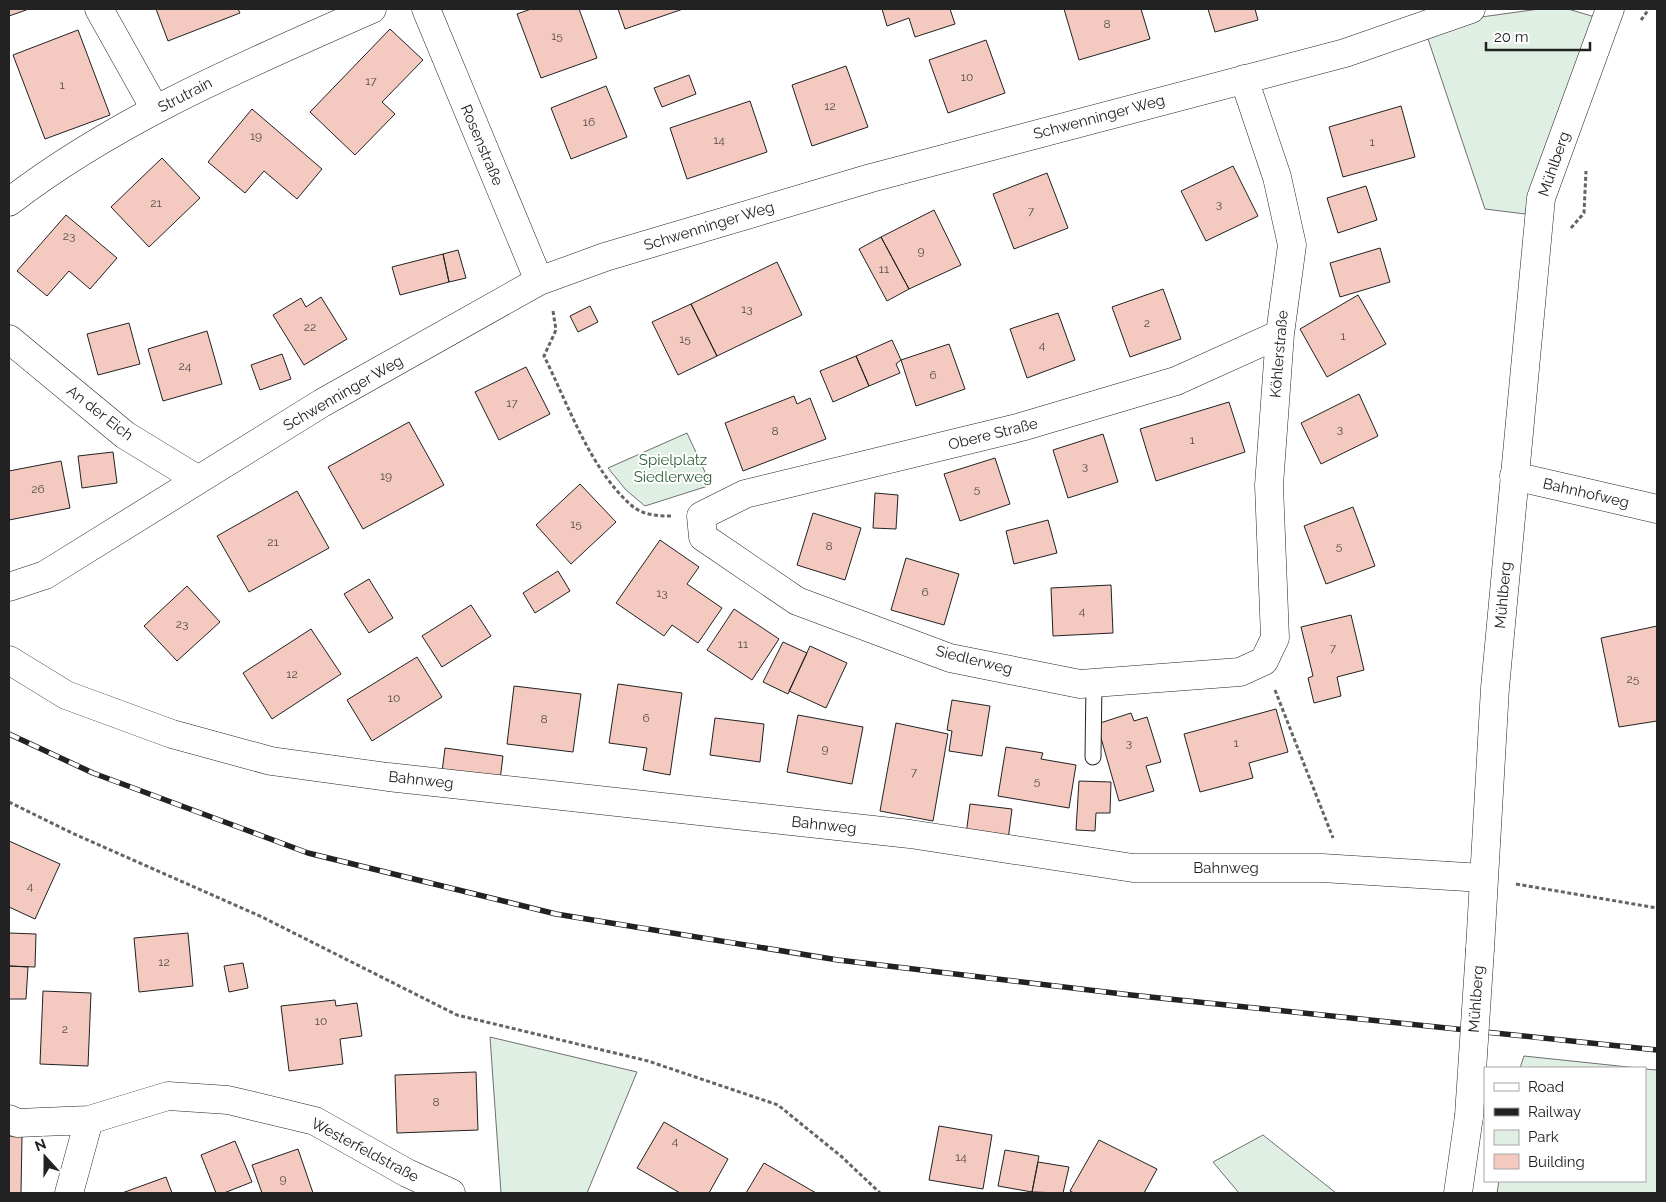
<svg xmlns="http://www.w3.org/2000/svg" width="1666" height="1202" viewBox="0 0 1666 1202" font-family="Raleway,sans-serif">
	<rect width="100%" height="100%" fill="#fff"/>
	<path fill="#e0efe3" stroke="#6f6f6f" d="M 1539,9 L 1568,9 L 1595,17 L 1530,192 L 1525,214 L 1485,209 L 1427,36 L 1474,18 Z
		M 687,433 L 711,485 L 645,506 L 626,490 L 608,468 Z
		M 490,1037 L 637,1072 L 587,1193 L 501,1193 Z
		M 1524,1056 L 1638,1068 L 1520,1068 Z
		M 1645,1069 L 1657,1070 L 1657,1193 L 1497,1193 L 1499,1181 L 1645,1181 Z
		M 1263,1135 L 1336,1193 L 1239,1193 L 1213,1162 Z"/>
	<path fill="#f3c9c0" stroke="#222" d="M 9,9 L 29,9 L 9,16 Z
		M 156,9 L 238,9 L 240,13 L 168,41 Z
		M 531,9 L 579,9 L 597,58 L 541,78 L 517,14 Z
		M 618,9 L 683,9 L 625,29 Z
		M 882,9 L 950,9 L 955,24 L 915,37 L 909,18 L 887,26 Z
		M 1064,9 L 1141,9 L 1150,39 L 1079,60 Z
		M 1208,9 L 1255,9 L 1258,20 L 1215,32 Z
		M 390,29 L 423,60 L 382,102 L 395,114 L 355,155 L 310,112 Z
		M 78,30 L 110,115 L 45,139 L 13,55 Z
		M 986,40 L 1005,93 L 948,113 L 929,60 Z
		M 846,66 L 868,127 L 812,146 L 792,85 Z
		M 689,75 L 696,94 L 662,107 L 654,88 Z
		M 606,86 L 627,137 L 571,159 L 551,108 Z
		M 750,101 L 767,152 L 687,179 L 670,128 Z
		M 1401,106 L 1415,157 L 1343,177 L 1329,127 Z
		M 252,109 L 322,169 L 297,199 L 264,171 L 245,193 L 208,162 Z
		M 162,158 L 200,198 L 149,247 L 111,207 Z
		M 1233,166 L 1258,216 L 1206,241 L 1181,191 Z
		M 1047,173 L 1068,228 L 1014,249 L 993,194 Z
		M 1366,186 L 1377,220 L 1338,233 L 1327,198 Z
		M 934,210 L 961,265 L 909,289 L 881,237 Z
		M 66,215 L 117,258 L 90,289 L 69,271 L 47,296 L 17,271 Z
		M 881,237 L 909,289 L 887,301 L 859,249 Z
		M 1380,248 L 1390,282 L 1340,297 L 1330,263 Z
		M 458,250 L 466,278 L 449,282 L 443,254 Z
		M 443,254 L 449,282 L 400,295 L 392,267 Z
		M 777,262 L 802,315 L 717,356 L 691,304 Z
		M 1163,289 L 1181,339 L 1130,357 L 1112,307 Z
		M 1358,295 L 1386,344 L 1327,377 L 1300,329 Z
		M 321,297 L 347,339 L 304,365 L 273,315 L 301,298 L 306,307 Z
		M 691,304 L 717,356 L 678,375 L 652,322 Z
		M 590,306 L 598,322 L 578,332 L 570,316 Z
		M 1058,313 L 1075,360 L 1027,378 L 1010,329 Z
		M 129,323 L 140,364 L 98,375 L 87,334 Z
		M 207,331 L 222,384 L 163,401 L 148,349 Z
		M 892,340 L 901,360 L 896,364 L 900,373 L 869,386 L 856,356 Z
		M 949,344 L 965,389 L 916,406 L 901,360 Z
		M 282,354 L 291,379 L 260,390 L 251,365 Z
		M 856,356 L 869,386 L 833,402 L 820,371 Z
		M 526,367 L 550,414 L 499,440 L 475,392 Z
		M 1359,394 L 1378,436 L 1321,464 L 1301,423 Z
		M 794,396 L 797,404 L 810,398 L 826,439 L 743,471 L 725,423 Z
		M 1229,402 L 1245,452 L 1156,481 L 1140,429 Z
		M 409,422 L 444,485 L 363,529 L 328,467 Z
		M 1103,434 L 1118,482 L 1068,498 L 1053,450 Z
		M 113,452 L 117,483 L 82,488 L 78,456 Z
		M 995,458 L 1010,504 L 960,521 L 944,474 Z
		M 61,461 L 70,508 L 9,520 L 9,471 Z
		M 580,484 L 616,522 L 571,564 L 536,525 Z
		M 297,491 L 329,548 L 249,592 L 217,536 Z
		M 875,493 L 898,495 L 896,529 L 873,528 Z
		M 1353,507 L 1375,566 L 1326,584 L 1304,526 Z
		M 813,513 L 861,528 L 845,580 L 797,565 Z
		M 1048,520 L 1057,553 L 1014,564 L 1006,531 Z
		M 660,540 L 699,567 L 687,584 L 722,608 L 698,643 L 672,625 L 664,636 L 616,603 Z
		M 906,558 L 959,574 L 944,625 L 891,610 Z
		M 558,571 L 570,591 L 535,613 L 523,593 Z
		M 369,579 L 393,618 L 369,633 L 344,594 Z
		M 1111,585 L 1113,633 L 1053,636 L 1051,588 Z
		M 187,586 L 220,622 L 177,661 L 144,626 Z
		M 471,605 L 491,636 L 442,667 L 422,636 Z
		M 734,609 L 779,639 L 752,680 L 707,650 Z
		M 1351,615 L 1364,670 L 1337,677 L 1341,696 L 1314,703 L 1308,678 L 1313,676 L 1301,627 Z
		M 1657,626 L 1657,721 L 1619,727 L 1601,638 Z
		M 311,629 L 341,674 L 272,719 L 243,673 Z
		M 783,642 L 807,653 L 788,694 L 763,682 Z
		M 810,646 L 847,663 L 826,708 L 789,691 Z
		M 417,657 L 442,697 L 372,741 L 347,700 Z
		M 618,684 L 682,693 L 670,775 L 643,770 L 647,748 L 609,743 Z
		M 514,686 L 581,694 L 573,752 L 507,744 Z
		M 952,700 L 990,706 L 982,756 L 949,751 L 952,731 L 947,730 Z
		M 1276,709 L 1288,752 L 1249,763 L 1253,778 L 1200,792 L 1184,734 Z
		M 1131,713 L 1134,721 L 1147,717 L 1161,762 L 1146,766 L 1154,791 L 1119,801 L 1097,724 Z
		M 798,715 L 863,727 L 852,784 L 787,772 Z
		M 715,718 L 764,724 L 760,762 L 710,755 Z
		M 896,723 L 948,734 L 933,821 L 880,811 Z
		M 1006,747 L 1043,753 L 1041,759 L 1076,765 L 1069,808 L 998,796 Z
		M 445,748 L 503,756 L 500,780 L 442,772 Z
		M 1079,781 L 1111,782 L 1110,813 L 1096,813 L 1095,831 L 1076,830 Z
		M 970,804 L 1012,809 L 1008,840 L 966,835 Z
		M 9,841 L 60,864 L 35,919 L 9,907 Z
		M 9,933 L 36,934 L 35,967 L 9,966 Z
		M 188,933 L 193,986 L 139,992 L 134,938 Z
		M 243,963 L 248,988 L 229,992 L 224,966 Z
		M 9,966 L 28,967 L 26,999 L 9,999 Z
		M 43,991 L 91,993 L 88,1066 L 40,1064 Z
		M 335,1000 L 336,1006 L 357,1003 L 362,1036 L 340,1039 L 343,1064 L 289,1071 L 281,1006 Z
		M 476,1072 L 478,1130 L 397,1133 L 395,1075 Z
		M 664,1122 L 728,1159 L 709,1193 L 680,1193 L 637,1168 Z
		M 939,1126 L 992,1135 L 983,1189 L 929,1180 Z
		M 9,1136 L 22,1136 L 21,1193 L 9,1193 Z
		M 1099,1140 L 1157,1169 L 1144,1193 L 1074,1193 L 1070,1191 Z
		M 235,1141 L 252,1182 L 224,1193 L 216,1193 L 201,1155 Z
		M 298,1149 L 313,1193 L 262,1193 L 252,1165 Z
		M 1005,1150 L 1039,1156 L 1032,1192 L 998,1186 Z
		M 1038,1162 L 1069,1167 L 1063,1193 L 1032,1192 Z
		M 764,1163 L 816,1193 L 746,1193 Z
		M 166,1177 L 172,1193 L 122,1193 Z"/>
	<g fill="none" stroke-linecap="round" stroke-linejoin="round">
		<defs>
			<path id="lane" d="M 1093,757 L 1094,683"/>
			<path id="street" d="M 99,9 L 155,109
				M 426,9 L 539,281
				M 1244,79 L 1277,177 L 1292,245 L 1280,334 L 1269,485 L 1275,638 L 1264,661 L 1240,672 L 1080,684 L 950,658 L 797,601 L 703,537 L 701,516 L 745,494 L 1021,427 L 1176,381 L 1280,334
				M 9,202 C 118,118 248,64 372,9
				M 9,339 L 125,435 L 197,479
				M 1514,476 L 1657,509
				M 9,587 L 45,575 L 322,403 L 539,281 L 605,257 L 871,178 L 1345,53 L 1471,9
				M 9,660 L 66,695 L 172,734 L 271,761 L 388,777 L 910,834 L 1133,868 L 1322,868 L 1483,878
				M 9,1119 L 17,1123 L 89,1120
				M 69,1193 L 89,1120 L 168,1096 L 228,1100 L 315,1121 L 407,1173 L 451,1193"/>
			<path id="secondary" d="M 1480,949 L 1495,688 L 1541,198 L 1610,9
				M 1458,1193 L 1469,1116"/>
		</defs>
		<use href="#lane" stroke="#222" stroke-width="17"/>
		<use href="#street" stroke="#222" stroke-width="29"/>
		<use href="#secondary" stroke="#222" stroke-width="29"/>
		<path stroke="#646464" stroke-width="3" stroke-dasharray="4 2.5" stroke-linecap="butt" d="M 1641,20 L 1649,9
			M 1571,228 L 1584,213 L 1586,171
			M 553,311 L 556,330 L 544,356 C 568,404 590,469 631,505 C 642,515 657,516 671,516
			M 1275,690 L 1333,838
			M 9,802 L 72,833 L 262,917 L 457,1015 L 648,1061 L 778,1105 L 842,1157 L 880,1193
			M 1516,884 L 1657,908"/>
		<use href="#lane" stroke="#fff" stroke-width="15"/>
		<use href="#street" stroke="#fff" stroke-width="28"/>
		<use href="#secondary" stroke="#fff" stroke-width="28"/>
		<defs>
			<path id="rail" d="M 9,734 L 93,773 L 308,853 L 556,914 L 838,960 L 1131,995 L 1657,1050"/>
		</defs>
		<use href="#rail" stroke="#222" stroke-width="5.5"/>
		<use href="#rail" stroke="#fff" stroke-width="4" stroke-dasharray="11" stroke-linecap="butt"/>
		<defs>
			<path id="secondary-bridge" d="M 1469,1116 L 1480,949"/>
		</defs>
		<use href="#secondary-bridge" stroke="#222" stroke-width="29" stroke-linecap="butt"/>
		<use href="#secondary-bridge" stroke="#fff" stroke-width="28"/>
	</g>
	<g text-anchor="middle" dominant-baseline="central" stroke-width="4" stroke-linejoin="round" paint-order="stroke">
		<g font-size="12" fill="#564c4a">
			<text x="1107" y="24">8</text>
			<text x="557" y="36">15</text>
			<text x="967" y="77">10</text>
			<text x="371" y="81">17</text>
			<text x="62" y="85">1</text>
			<text x="830" y="106">12</text>
			<text x="589" y="122">16</text>
			<text x="256" y="136">19</text>
			<text x="719" y="140">14</text>
			<text x="1372" y="142">1</text>
			<text x="156" y="203">21</text>
			<text x="1219" y="204">3</text>
			<text x="1031" y="211">7</text>
			<text x="69" y="236">23</text>
			<text x="921" y="251">9</text>
			<text x="884" y="269">11</text>
			<text x="747" y="309">13</text>
			<text x="1147" y="323">2</text>
			<text x="310" y="327">22</text>
			<text x="1343" y="336">1</text>
			<text x="685" y="339">15</text>
			<text x="1042" y="345">4</text>
			<text x="185" y="366">24</text>
			<text x="933" y="375">6</text>
			<text x="512" y="403">17</text>
			<text x="1340" y="429">3</text>
			<text x="775" y="431">8</text>
			<text x="1192" y="440">1</text>
			<text x="1085" y="466">3</text>
			<text x="386" y="476">19</text>
			<text x="38" y="489">26</text>
			<text x="977" y="489">5</text>
			<text x="576" y="524">15</text>
			<text x="273" y="542">21</text>
			<text x="829" y="546">8</text>
			<text x="1339" y="546">5</text>
			<text x="925" y="592">6</text>
			<text x="662" y="593">13</text>
			<text x="1082" y="611">4</text>
			<text x="182" y="624">23</text>
			<text x="743" y="644">11</text>
			<text x="1333" y="648">7</text>
			<text x="292" y="674">12</text>
			<text x="1633" y="679">25</text>
			<text x="394" y="698">10</text>
			<text x="646" y="718">6</text>
			<text x="544" y="719">8</text>
			<text x="1129" y="743">3</text>
			<text x="1236" y="743">1</text>
			<text x="825" y="749">9</text>
			<text x="914" y="772">7</text>
			<text x="1037" y="781">5</text>
			<text x="30" y="886">4</text>
			<text x="164" y="962">12</text>
			<text x="321" y="1021">10</text>
			<text x="65" y="1029">2</text>
			<text x="436" y="1102">8</text>
			<text x="675" y="1141">4</text>
			<text x="961" y="1157">14</text>
			<text x="283" y="1179">9</text>
		</g>
		<g font-size="15" fill="#222" stroke="#fff">
			<text transform="translate(185 95) rotate(-27)">Strutrain</text>
			<text transform="translate(1099 117) rotate(-15)">Schwenninger Weg</text>
			<text transform="translate(482 145) rotate(67)">Rosenstraße</text>
			<text transform="translate(1554 164) rotate(-71)">Mühlberg</text>
			<text transform="translate(709 226) rotate(-17)">Schwenninger Weg</text>
			<text transform="translate(1279 354) rotate(-85)">Köhlerstraße</text>
			<text transform="translate(343 393) rotate(-30)">Schwenninger Weg</text>
			<text transform="translate(100 413) rotate(38)">An der Eich</text>
			<text transform="translate(993 434) rotate(-14)">Obere Straße</text>
			<text transform="translate(1586 493) rotate(13)">Bahnhofweg</text>
			<text transform="translate(1503 595) rotate(-85)">Mühlberg</text>
			<text transform="translate(974 660) rotate(14)">Siedlerweg</text>
			<text transform="translate(421 780) rotate(6)">Bahnweg</text>
			<text transform="translate(824 825) rotate(6)">Bahnweg</text>
			<text x="1226" y="868">Bahnweg</text>
			<text transform="translate(1476 999) rotate(-86)">Mühlberg</text>
			<text transform="translate(365 1150) rotate(28)">Westerfeldstraße</text>
		</g>
		<g font-size="15" fill="#2f5e38" stroke="#fff">
			<text x="673" y="460">Spielplatz<tspan x="673" dy="17">Siedlerweg</tspan></text>
		</g>
	</g>
	<rect width="1666" height="1202" fill="none" stroke="#222222" stroke-width="20"/>
	<rect x="1484" y="1067" width="162" height="115" fill="#ffffff" stroke="#a7a7a7"/>
	<rect x="1494" y="1083" width="25" height="8" fill="#ffffff" stroke="#a7a7a7"/>
	<text x="1528" y="1092" font-size="15" fill="#222222">Road</text>
	<rect x="1494" y="1108" width="25" height="8" fill="#222222" stroke="#a7a7a7"/>
	<text x="1528" y="1117" font-size="15" fill="#222222">Railway</text>
	<rect x="1494" y="1130" width="25" height="15" fill="#e0efe3" stroke="#a7a7a7"/>
	<text x="1528" y="1142" font-size="15" fill="#222222">Park</text>
	<rect x="1494" y="1154" width="25" height="15" fill="#f3c9c0" stroke="#a7a7a7"/>
	<text x="1528" y="1167" font-size="15" fill="#222222">Building</text>
	<g transform="translate(45 1157) rotate(339)" stroke="#ffffff" stroke-width="4" paint-order="stroke">
	<path d="M0-4L9 19L0 12L-9 19Z" fill="#222222"/>
	<text y="-8" font-size="14" font-weight="bold" text-anchor="middle" fill="#222222">N</text>
	</g>
	<path d="M1486 42v8h104v-8" fill="none" stroke="#222222" stroke-width="2.5"/>
	<text x="1494" y="42" font-size="15" fill="#222222" stroke="#ffffff" stroke-width="4" paint-order="stroke">20 m</text>
</svg>
